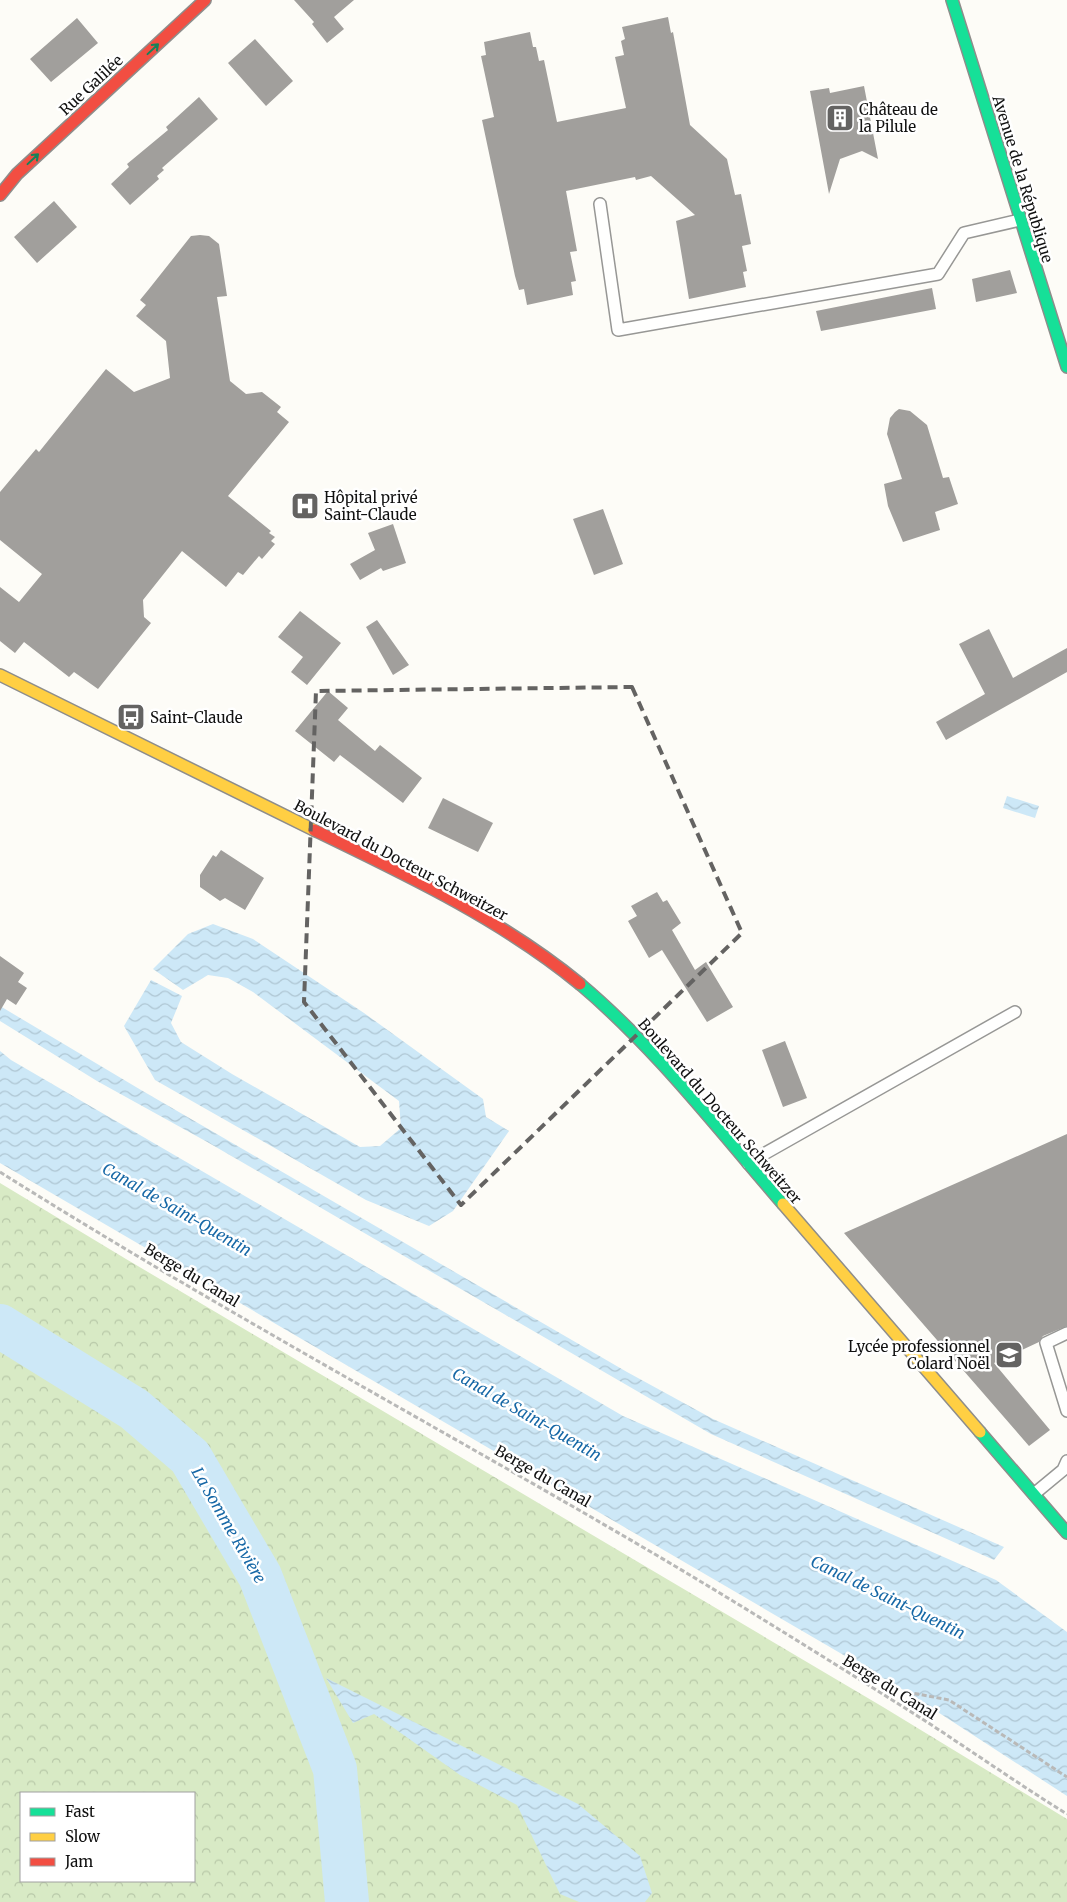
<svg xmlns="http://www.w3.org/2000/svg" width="1067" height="1902" viewBox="0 0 1067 1902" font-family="Merriweather,serif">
	<defs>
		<pattern id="forest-crowns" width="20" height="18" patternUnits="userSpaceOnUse" patternTransform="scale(1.25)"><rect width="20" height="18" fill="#d8eac5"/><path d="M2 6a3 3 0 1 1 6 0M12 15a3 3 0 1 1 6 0" fill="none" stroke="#b8c8a8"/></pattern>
		<pattern id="water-waves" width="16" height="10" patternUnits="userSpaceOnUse" patternTransform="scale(1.25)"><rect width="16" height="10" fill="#cde8f7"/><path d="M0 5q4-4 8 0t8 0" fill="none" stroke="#afc6d3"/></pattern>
	</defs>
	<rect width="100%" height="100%" fill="#fdfcf7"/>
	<path fill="url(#forest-crowns)" fill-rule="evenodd" d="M 0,1183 L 126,1259 L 883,1707 L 1067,1819 L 1067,1902 L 0,1902 ZM 21,1793 L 194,1793 L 194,1881 L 21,1881 Z"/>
	<path fill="url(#water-waves)" d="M 1007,796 L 1039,806 L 1035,818 L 1003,808 Z
		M 213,924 L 253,939 L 364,1013 L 483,1099 L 486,1117 L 509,1131 L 453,1211 L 429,1226 L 366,1200 L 155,1080 L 124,1026 L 151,980 L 182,996 L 171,1023 L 181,1042 L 232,1074 L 360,1147 L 380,1146 L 401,1128 L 399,1101 L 253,992 L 228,978 L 208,975 L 183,990 L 153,969 L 188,934 Z
		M 0,1006 L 141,1090 L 627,1372 L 713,1419 L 1004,1547 L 994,1560 L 711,1434 L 209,1143 L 97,1081 L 0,1021 Z
		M 0,1051 L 11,1060 L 623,1416 L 996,1580 L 1067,1632 L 1067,1796 L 907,1692 L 0,1163 Z
		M 326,1678 L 578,1804 L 640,1856 L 652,1893 L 645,1902 L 579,1902 L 560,1894 L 517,1805 L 460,1775 L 374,1714 L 353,1723 Z"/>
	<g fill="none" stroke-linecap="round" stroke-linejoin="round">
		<path stroke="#cde8f7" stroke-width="44" d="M 0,1326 L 134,1409 L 190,1457 L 260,1576 L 335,1769 L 347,1902"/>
	</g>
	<path fill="#a19f9c" d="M 294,0 L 354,0 L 334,17 L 344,29 L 327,43 L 312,24 L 314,22 Z
		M 668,17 L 671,33 L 673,32 L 690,125 L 727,159 L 735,195 L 741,194 L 751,244 L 742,246 L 747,271 L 743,272 L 746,287 L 689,299 L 676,221 L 695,215 L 651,176 L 636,180 L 635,177 L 566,191 L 577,251 L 570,252 L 576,281 L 571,282 L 573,295 L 527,305 L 524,289 L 519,290 L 515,276 L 482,120 L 494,117 L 481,56 L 486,55 L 484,42 L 530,32 L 533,47 L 536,47 L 539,61 L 544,60 L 557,122 L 626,108 L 615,57 L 624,55 L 621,41 L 625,39 L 622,27 Z
		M 77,18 L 98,43 L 51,82 L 30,59 Z
		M 255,39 L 293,81 L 266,106 L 228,63 Z
		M 864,86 L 878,159 L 862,151 L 840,159 L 829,194 L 810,91 L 829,88 L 830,93 Z
		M 199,97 L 218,119 L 162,168 L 164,170 L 157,176 L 159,179 L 130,205 L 111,184 L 129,167 L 127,164 L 168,130 L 166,127 Z
		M 54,201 L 77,227 L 37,263 L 14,237 Z
		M 200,235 L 209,236 L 219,244 L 227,296 L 217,297 L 230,381 L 246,394 L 262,392 L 281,407 L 277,412 L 289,422 L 228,496 L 271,531 L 269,533 L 275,537 L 271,541 L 275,544 L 262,559 L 259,556 L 243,575 L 238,572 L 226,587 L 182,551 L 143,600 L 144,617 L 151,623 L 98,689 L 74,672 L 69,677 L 24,642 L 15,653 L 0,641 L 0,587 L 19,602 L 42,574 L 0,540 L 0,492 L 36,449 L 39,452 L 106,369 L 134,392 L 170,378 L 166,341 L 136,316 L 146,305 L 140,300 L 149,289 L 191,236 Z
		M 1010,270 L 1017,293 L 976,302 L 972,279 Z
		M 932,288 L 936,309 L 821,331 L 816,311 Z
		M 899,409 L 910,411 L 927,425 L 943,478 L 949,477 L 958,504 L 935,512 L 940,530 L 903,542 L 888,506 L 884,484 L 902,479 L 887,434 L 890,418 L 895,412 Z
		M 603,509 L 623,564 L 594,575 L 573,519 Z
		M 393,524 L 406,563 L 383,571 L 381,568 L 360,580 L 350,564 L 375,550 L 368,533 Z
		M 300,611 L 341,643 L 307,685 L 291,672 L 303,657 L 278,637 Z
		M 377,620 L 409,665 L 393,675 L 366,627 Z
		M 989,629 L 1013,678 L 1067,648 L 1067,672 L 946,740 L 936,722 L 985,694 L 959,644 Z
		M 328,691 L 348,708 L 338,720 L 375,751 L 380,745 L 422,778 L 403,803 L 340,755 L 334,762 L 295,731 Z
		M 443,798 L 493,823 L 478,852 L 428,828 Z
		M 221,850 L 264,878 L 245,910 L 225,898 L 220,901 L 200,887 L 200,875 L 213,855 L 216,857 Z
		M 657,892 L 663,902 L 667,900 L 681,923 L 672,930 L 695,970 L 706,962 L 733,1007 L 707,1022 L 662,950 L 649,958 L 628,921 L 637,916 L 631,906 Z
		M 0,956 L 24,973 L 18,982 L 27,988 L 16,1005 L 7,999 L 0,1011 Z
		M 785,1041 L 807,1098 L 783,1107 L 762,1050 Z
		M 1067,1134 L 1067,1326 L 1043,1336 L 1039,1342 L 994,1363 L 1050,1430 L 1029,1446 L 844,1233 Z"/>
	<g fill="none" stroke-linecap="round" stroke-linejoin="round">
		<defs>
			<path id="lane" d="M 600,204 L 618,330 L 938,274 L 964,233 L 1020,220
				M 748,1163 L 1015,1012
				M 1067,1333 L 1046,1343 L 1067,1411
				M 1034,1494 L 1063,1470 L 1067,1461"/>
			<path id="fast" d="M 952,0 L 1067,367
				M 580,984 C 656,1048 718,1129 783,1204
				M 980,1432 L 1067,1533"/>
			<path id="slow" d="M 0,675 L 314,830
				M 783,1204 L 980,1432"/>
			<path id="jam" d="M 0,195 L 17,174 L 205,0
				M 314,830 C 405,874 501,919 580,984"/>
		</defs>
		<use href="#lane" stroke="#979795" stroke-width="14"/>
		<use href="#fast" stroke="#8e8d8b" stroke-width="14"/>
		<use href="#slow" stroke="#8e8d8b" stroke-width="14"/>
		<use href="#jam" stroke="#8e8d8b" stroke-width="14"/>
		<path stroke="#b9b9b8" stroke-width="3" stroke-dasharray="5 2.5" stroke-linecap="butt" d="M 0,1172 C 203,1300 414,1414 622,1535 C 717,1590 811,1649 905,1708 C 959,1742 1012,1780 1067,1814
			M 907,1692 L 949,1700 L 1067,1777"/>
		<use href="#lane" stroke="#fffffe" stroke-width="11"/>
		<use href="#fast" stroke="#16e098" stroke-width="11"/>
		<use href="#slow" stroke="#ffcf43" stroke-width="11"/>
		<use href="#jam" stroke="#f24e42" stroke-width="11"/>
	</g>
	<defs><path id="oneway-shaft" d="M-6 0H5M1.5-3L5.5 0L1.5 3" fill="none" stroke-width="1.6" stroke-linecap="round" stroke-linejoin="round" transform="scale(1.25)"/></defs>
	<g stroke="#14835b">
		<use href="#oneway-shaft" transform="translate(153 49) rotate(-43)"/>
		<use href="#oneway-shaft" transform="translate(33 159) rotate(-43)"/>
	</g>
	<path fill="none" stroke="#646362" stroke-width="4" stroke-dasharray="10 6" stroke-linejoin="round" d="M 632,687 L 742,933 L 461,1205 L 304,1002 L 316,691 Z"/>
	<defs>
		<symbol id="building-square" viewBox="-11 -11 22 22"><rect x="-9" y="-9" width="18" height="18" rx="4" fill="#646362" stroke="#fff"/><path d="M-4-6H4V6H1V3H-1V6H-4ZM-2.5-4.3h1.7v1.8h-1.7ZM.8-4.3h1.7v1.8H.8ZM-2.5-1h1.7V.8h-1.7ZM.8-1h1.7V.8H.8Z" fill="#fff"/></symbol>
		<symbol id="hospital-square" viewBox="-11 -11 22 22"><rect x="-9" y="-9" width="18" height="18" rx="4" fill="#646362" stroke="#fff"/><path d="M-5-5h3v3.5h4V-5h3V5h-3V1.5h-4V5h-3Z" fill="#fff"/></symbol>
		<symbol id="bus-square" viewBox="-11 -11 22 22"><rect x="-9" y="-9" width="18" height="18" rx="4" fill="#646362" stroke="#fff"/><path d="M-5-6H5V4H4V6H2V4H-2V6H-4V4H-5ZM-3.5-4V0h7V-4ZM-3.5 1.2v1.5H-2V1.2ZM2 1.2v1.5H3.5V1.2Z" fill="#fff"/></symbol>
		<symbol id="school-square" viewBox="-11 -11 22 22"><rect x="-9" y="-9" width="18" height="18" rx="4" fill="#646362" stroke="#fff"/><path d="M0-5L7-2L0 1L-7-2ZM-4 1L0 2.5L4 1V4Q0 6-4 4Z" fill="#fff"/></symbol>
	</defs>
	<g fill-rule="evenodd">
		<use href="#building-square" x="824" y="102" width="32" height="32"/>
		<use href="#hospital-square" x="289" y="490" width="32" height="32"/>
		<use href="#bus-square" x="115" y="701" width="32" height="32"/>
		<use href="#school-square" x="993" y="1339" width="32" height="32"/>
	</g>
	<g text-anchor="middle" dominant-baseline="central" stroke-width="5" stroke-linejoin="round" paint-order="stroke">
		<g font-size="15" fill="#111" stroke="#fff">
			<text transform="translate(91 85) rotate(-43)">Rue Galilée</text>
			<text transform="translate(1023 179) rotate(73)">Avenue de la République</text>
			<text transform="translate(401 860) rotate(28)">Boulevard du Docteur Schweitzer</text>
			<text transform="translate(720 1111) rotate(49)">Boulevard du Docteur Schweitzer</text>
			<text transform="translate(192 1275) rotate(31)">Berge du Canal</text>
			<text transform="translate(543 1476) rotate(30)">Berge du Canal</text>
			<text transform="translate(890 1687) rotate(32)">Berge du Canal</text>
		</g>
		<g font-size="15" fill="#111" stroke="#fff" text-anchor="start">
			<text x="859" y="109">Château de<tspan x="859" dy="17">la Pilule</tspan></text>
			<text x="324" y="497">Hôpital privé<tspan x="324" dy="17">Saint-Claude</tspan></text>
			<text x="150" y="717">Saint-Claude</text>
			<text x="990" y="1346" text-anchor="end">Lycée professionnel<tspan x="990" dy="17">Colard Noël</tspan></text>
		</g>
		<g font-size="16" font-style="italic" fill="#1768a6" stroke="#fff">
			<text transform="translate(177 1209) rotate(30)">Canal de Saint-Quentin</text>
			<text transform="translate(527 1414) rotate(30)">Canal de Saint-Quentin</text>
			<text transform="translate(229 1525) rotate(60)">La Somme Rivière</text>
			<text transform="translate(888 1597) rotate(26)">Canal de Saint-Quentin</text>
		</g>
	</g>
	<rect x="20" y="1792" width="175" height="90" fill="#ffffff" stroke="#a0a0a0"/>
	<rect x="30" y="1808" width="25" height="8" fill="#16e098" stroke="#a0a0a0"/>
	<text x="65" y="1817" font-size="15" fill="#111111">Fast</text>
	<rect x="30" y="1833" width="25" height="8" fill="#ffcf43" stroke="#a0a0a0"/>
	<text x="65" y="1842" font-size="15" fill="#111111">Slow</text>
	<rect x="30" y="1858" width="25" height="8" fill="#f24e42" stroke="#a0a0a0"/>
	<text x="65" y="1867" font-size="15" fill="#111111">Jam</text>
</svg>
